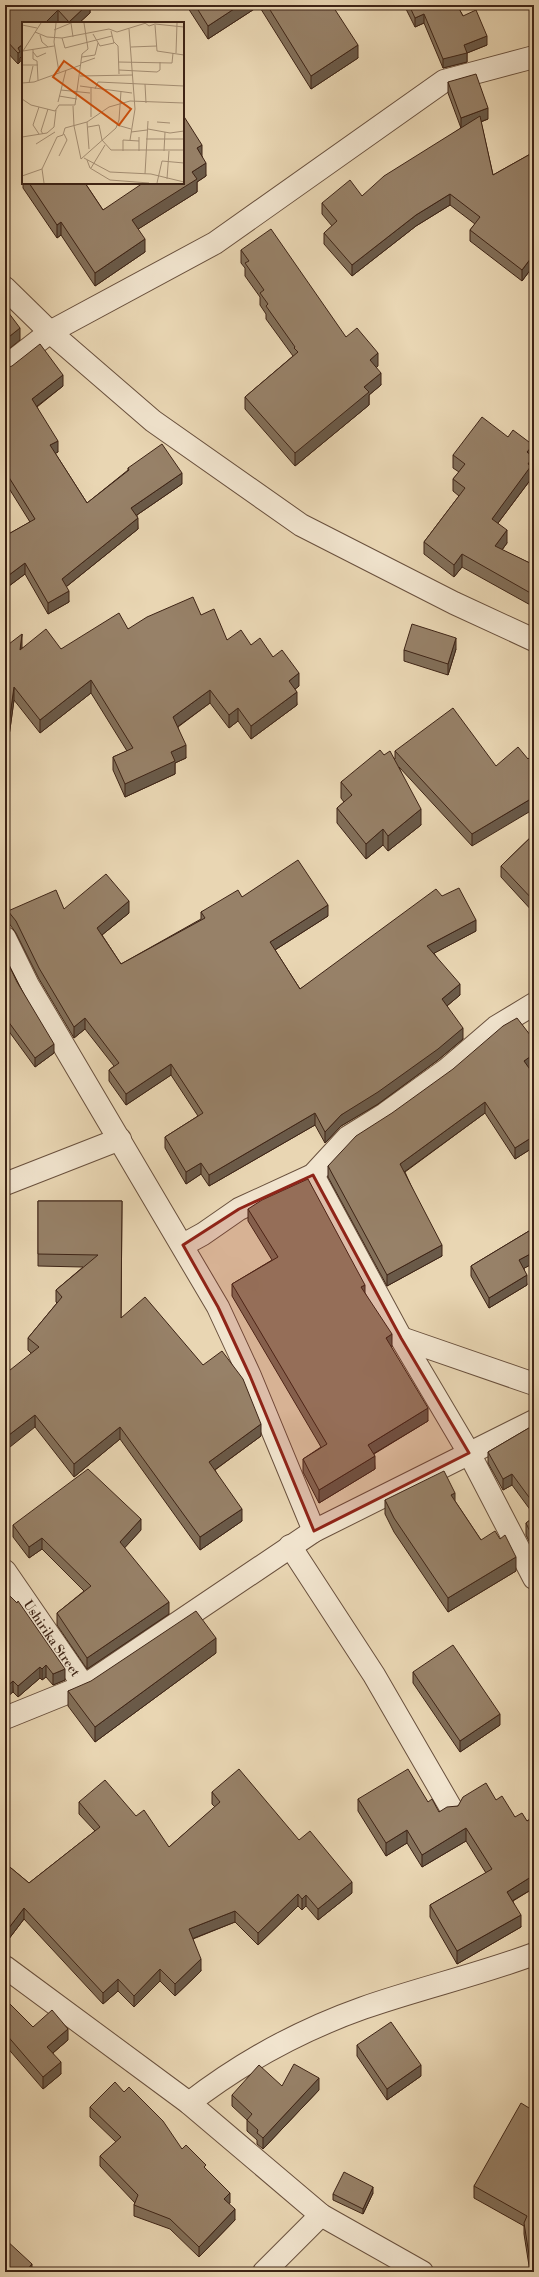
<svg xmlns="http://www.w3.org/2000/svg" width="539" height="2277" viewBox="0 0 539 2277" font-family="'Libre Bodoni',serif">
	<rect width="100%" height="100%" fill="#e9d6b3"/>
	<filter id="stains"><feTurbulence type="fractalNoise" baseFrequency=".005" numOctaves="4"/><feColorMatrix values="0 0 0 0 .2 0 0 0 0 .09 0 0 0 0 .02 0 0 0 .5 -.17"/></filter>
	<radialGradient id="worn" r=".72"><stop offset=".6" stop-color="#630" stop-opacity="0"/><stop offset="1" stop-color="#630" stop-opacity=".3"/></radialGradient>
	<g fill="none" stroke-linecap="round" stroke-linejoin="round">
		<defs>
			<g id="minor">
				<path d="M 5,288 L 50,332 L 153,421 L 301,525 L 454,603 L 534,640"/>
				<path d="M 5,367 L 50,332 L 215,243 L 444,81 L 534,57"/>
				<path d="M 5,938 L 28,985 L 218,1307 L 250,1376 L 314,1531"/>
				<path d="M 313,1175 L 401,1338 L 469,1453 L 534,1578"/>
				<path d="M 5,1184 L 120,1139"/>
				<path d="M 183,1245 L 203,1234 L 239,1209 L 313,1175 L 348,1137 L 385,1114 L 446,1070 L 496,1027 L 534,1004"/>
				<path d="M 401,1338 L 534,1384"/>
				<path d="M 290,1546 L 374,1675 L 451,1808"/>
				<path id="s1" d="M 5,1571 L 84,1686"/>
				<path d="M 5,1718 L 84,1686 L 314,1531 L 534,1421"/>
				<path d="M 5,1967 L 189,2103 L 321,2215 L 422,2272"/>
				<path d="M 189,2103 C 242,2062 301,2030 363,2008 C 420,1988 478,1975 534,1954"/>
				<path d="M 264,2272 L 321,2215"/>
			</g>
		</defs>
		<use href="#minor" stroke="#69503d" stroke-width="24"/>
		<use href="#minor" stroke="#f1e4ce" stroke-width="22"/>
	</g>
	<path fill="#826f59" stroke="#3e2416" d="M 5,5 L 90,5 L 90,13 L 79,23 L 60,23 L 58,21 L 20,58 L 20,62 L 18,64 L 5,50 Z
		M 188,5 L 332,5 L 358,58 L 311,89 L 259,6 L 208,39 L 188,8 Z
		M 404,5 L 457,5 L 463,16 L 487,45 L 467,53 L 467,62 L 443,68 L 424,23 L 415,27 Z
		M 448,82 L 488,119 L 481,122 L 493,175 L 534,152 L 534,265 L 522,281 L 470,241 L 470,230 L 475,224 L 450,205 L 416,226 L 352,276 L 324,244 L 324,233 L 332,226 L 322,214 L 322,203 L 362,196 L 461,128 L 448,93 Z
		M 202,156 L 206,176 L 197,182 L 197,192 L 138,229 L 145,252 L 95,286 L 61,235 L 57,238 L 23,188 L 23,183 L 85,183 L 103,210 Z
		M 241,250 L 346,337 L 378,366 L 376,367 L 381,385 L 369,395 L 369,405 L 295,466 L 245,409 L 245,397 L 293,356 L 266,319 L 266,314 L 260,305 L 260,297 L 245,276 L 245,268 L 241,263 Z
		M 5,368 L 63,386 L 37,407 L 58,452 L 55,453 L 87,503 L 128,470 L 128,468 L 182,484 L 137,515 L 138,529 L 66,587 L 69,602 L 48,614 L 25,574 L 5,589 L 5,536 L 30,522 L 5,482 Z
		M 453,455 L 533,457 L 533,470 L 531,472 L 531,479 L 498,523 L 507,543 L 502,550 L 534,565 L 534,607 L 462,567 L 454,577 L 424,554 L 424,542 L 459,496 L 453,491 L 453,479 L 459,472 L 453,468 Z
		M 201,615 L 227,640 L 251,645 L 273,657 L 299,686 L 295,689 L 297,705 L 251,739 L 238,721 L 229,728 L 210,703 L 178,727 L 186,758 L 175,763 L 175,774 L 125,797 L 113,770 L 113,757 L 127,751 L 91,693 L 40,733 L 14,700 L 5,765 L 5,647 L 22,647 L 22,648 L 61,649 L 128,629 Z
		M 456,649 L 448,675 L 404,661 L 404,650 Z
		M 395,751 L 496,766 L 472,846 L 399,767 L 421,825 L 388,851 L 383,845 L 366,859 L 337,823 L 337,808 L 344,802 L 341,798 L 341,782 L 384,755 L 395,759 Z
		M 534,834 L 534,913 L 501,877 L 501,866 Z
		M 442,896 L 476,931 L 434,953 L 460,995 L 447,1006 L 463,1039 L 438,1060 L 378,1104 L 341,1126 L 325,1143 L 315,1125 L 209,1186 L 201,1174 L 186,1184 L 165,1148 L 165,1137 L 198,1116 L 171,1075 L 126,1105 L 109,1081 L 109,1070 L 114,1066 L 85,1029 L 74,1038 L 39,979 L 16,933 L 8,922 L 8,911 L 64,909 L 129,913 L 102,935 L 121,964 L 201,919 L 201,912 L 242,897 L 328,916 L 275,950 L 300,989 Z
		M 5,957 L 54,1053 L 35,1067 L 5,1026 Z
		M 534,1065 L 529,1068 L 534,1075 L 534,1147 L 515,1159 L 485,1113 L 405,1172 L 442,1256 L 387,1286 L 328,1177 L 328,1166 Z
		M 38,1201 L 122,1201 L 121,1318 L 261,1436 L 215,1470 L 242,1521 L 200,1550 L 120,1439 L 74,1477 L 35,1427 L 31,1353 L 28,1350 L 28,1338 L 57,1303 L 56,1302 L 56,1290 L 83,1267 L 38,1266 Z
		M 248,1209 L 365,1293 L 392,1347 L 391,1347 L 428,1421 L 374,1454 L 375,1469 L 319,1503 L 303,1472 L 303,1459 L 321,1447 L 232,1296 L 232,1284 L 272,1260 L 248,1221 Z
		M 534,1228 L 534,1263 L 524,1268 L 527,1285 L 489,1308 L 471,1276 L 471,1266 Z
		M 534,1425 L 534,1515 L 512,1485 L 503,1490 L 488,1463 L 488,1452 Z
		M 385,1500 L 455,1501 L 481,1540 L 516,1571 L 448,1612 L 394,1532 L 385,1514 Z
		M 534,1517 L 534,1551 L 526,1535 L 526,1523 Z
		M 13,1525 L 141,1530 L 124,1548 L 169,1614 L 87,1669 L 57,1625 L 57,1613 L 84,1591 L 42,1549 L 29,1558 L 13,1537 Z
		M 5,1591 L 65,1680 L 53,1685 L 46,1677 L 42,1680 L 40,1678 L 18,1697 L 13,1692 Z
		M 216,1653 L 95,1742 L 68,1706 L 68,1691 Z
		M 413,1672 L 500,1725 L 460,1752 L 413,1683 Z
		M 212,1792 L 299,1840 L 352,1893 L 318,1920 L 306,1906 L 302,1910 L 298,1906 L 258,1945 L 235,1922 L 193,1939 L 201,1971 L 175,1996 L 160,1981 L 134,2007 L 118,1991 L 103,2004 L 24,1919 L 5,1944 L 5,1863 L 29,1883 L 95,1831 L 79,1814 L 79,1802 L 136,1816 L 169,1847 L 215,1807 L 212,1804 Z
		M 358,1799 L 428,1802 L 439,1812 L 458,1806 L 496,1800 L 515,1817 L 527,1821 L 534,1817 L 534,1888 L 513,1901 L 521,1927 L 457,1964 L 430,1917 L 430,1905 L 486,1873 L 466,1841 L 422,1867 L 407,1843 L 386,1856 L 358,1811 Z
		M 5,1999 L 33,2027 L 68,2040 L 53,2053 L 61,2074 L 43,2089 L 5,2045 Z
		M 357,2045 L 421,2076 L 387,2100 L 357,2056 Z
		M 282,2086 L 319,2090 L 263,2149 L 257,2144 L 257,2140 L 247,2131 L 247,2120 L 232,2106 L 232,2095 Z
		M 90,2107 L 182,2149 L 206,2169 L 230,2203 L 229,2204 L 235,2220 L 199,2257 L 170,2229 L 134,2216 L 134,2205 L 135,2203 L 100,2166 L 100,2156 L 116,2142 L 90,2117 Z
		M 534,2111 L 534,2272 L 530,2272 L 524,2234 L 524,2226 L 474,2198 L 474,2186 Z
		M 373,2193 L 363,2214 L 333,2200 L 333,2194 Z"/>
	<path fill="#6a5a49" stroke="#3e2416" d="M 87,5 L 90,5 L 90,13 L 79,23 L 69,23 L 69,22 Z
		M 240,5 L 259,5 L 259,6 L 208,39 L 208,26 Z
		M 58,10 L 58,21 L 56,23 L 45,23 Z
		M 424,14 L 424,23 L 415,27 L 415,18 Z
		M 487,36 L 487,45 L 467,53 L 467,62 L 443,68 L 443,59 L 464,45 Z
		M 23,44 L 23,55 L 20,58 L 20,62 L 18,64 L 18,48 Z
		M 358,45 L 358,58 L 311,89 L 311,76 Z
		M 488,108 L 488,119 L 461,129 L 461,118 Z
		M 202,145 L 202,158 L 197,148 Z
		M 206,163 L 206,176 L 197,182 L 197,192 L 132,233 L 132,220 L 192,172 Z
		M 450,194 L 450,205 L 416,226 L 352,276 L 352,265 L 416,215 Z
		M 61,222 L 61,235 L 57,238 L 57,225 Z
		M 145,239 L 145,252 L 95,286 L 95,273 Z
		M 534,254 L 534,265 L 522,281 L 522,270 Z
		M 20,328 L 20,340 L 5,352 L 5,340 Z
		M 378,353 L 378,366 L 370,373 L 370,360 Z
		M 381,373 L 381,385 L 369,395 L 369,405 L 295,466 L 295,453 L 364,387 Z
		M 63,375 L 63,386 L 32,410 L 32,399 Z
		M 58,441 L 58,452 L 50,457 L 50,445 Z
		M 533,445 L 533,457 L 527,452 Z
		M 533,457 L 533,470 L 531,472 L 531,479 L 492,531 L 492,519 Z
		M 182,473 L 182,484 L 131,519 L 131,508 Z
		M 138,518 L 138,529 L 62,590 L 62,579 Z
		M 507,530 L 507,543 L 495,559 L 495,546 Z
		M 462,554 L 462,567 L 454,577 L 454,565 Z
		M 25,563 L 25,574 L 5,589 L 5,578 Z
		M 69,591 L 69,602 L 48,614 L 48,603 Z
		M 22,634 L 22,647 L 20,663 L 20,650 Z
		M 456,638 L 456,649 L 448,675 L 448,664 Z
		M 299,673 L 299,686 L 289,694 L 289,681 Z
		M 91,680 L 91,693 L 40,733 L 40,720 Z
		M 14,687 L 14,700 L 5,765 L 5,753 Z
		M 210,690 L 210,703 L 173,730 L 173,717 Z
		M 297,692 L 297,705 L 251,739 L 251,726 Z
		M 238,708 L 238,721 L 229,728 L 229,715 Z
		M 186,745 L 186,758 L 175,763 L 175,774 L 125,797 L 125,784 L 171,752 Z
		M 534,797 L 534,809 L 472,846 L 472,834 Z
		M 421,809 L 421,825 L 388,851 L 388,836 Z
		M 383,829 L 383,845 L 366,859 L 366,844 Z
		M 129,901 L 129,913 L 97,939 L 97,928 Z
		M 328,905 L 328,916 L 270,953 L 270,942 Z
		M 476,920 L 476,931 L 427,957 L 427,946 Z
		M 460,984 L 460,995 L 442,1010 L 442,999 Z
		M 85,1018 L 85,1029 L 74,1038 L 74,1027 Z
		M 463,1028 L 463,1039 L 438,1060 L 378,1104 L 341,1126 L 325,1143 L 325,1132 L 341,1115 Z
		M 54,1044 L 54,1053 L 35,1067 L 35,1058 Z
		M 534,1054 L 534,1065 L 524,1072 L 524,1061 Z
		M 171,1064 L 171,1075 L 126,1105 L 126,1094 Z
		M 485,1102 L 485,1113 L 400,1175 L 400,1164 Z
		M 315,1113 L 315,1125 L 209,1186 L 209,1175 Z
		M 534,1136 L 534,1147 L 515,1159 L 515,1148 Z
		M 201,1163 L 201,1174 L 186,1184 L 186,1172 Z
		M 442,1245 L 442,1256 L 387,1286 L 387,1275 Z
		M 534,1252 L 534,1263 L 519,1271 L 519,1260 Z
		M 527,1275 L 527,1285 L 489,1308 L 489,1298 Z
		M 365,1285 L 365,1298 L 361,1287 Z
		M 392,1334 L 392,1347 L 386,1351 L 386,1338 Z
		M 428,1408 L 428,1421 L 368,1457 L 368,1445 Z
		M 35,1415 L 35,1427 L 5,1451 L 5,1438 Z
		M 261,1424 L 261,1436 L 209,1474 L 209,1462 Z
		M 120,1427 L 120,1439 L 74,1477 L 74,1464 Z
		M 375,1456 L 375,1469 L 319,1503 L 319,1490 Z
		M 512,1474 L 512,1485 L 503,1490 L 503,1479 Z
		M 455,1493 L 455,1507 L 451,1495 Z
		M 242,1509 L 242,1521 L 200,1550 L 200,1537 Z
		M 141,1519 L 141,1530 L 120,1553 L 120,1542 Z
		M 42,1538 L 42,1549 L 29,1558 L 29,1547 Z
		M 516,1557 L 516,1571 L 448,1612 L 448,1598 Z
		M 169,1602 L 169,1614 L 87,1669 L 87,1658 Z
		M 216,1638 L 216,1653 L 95,1742 L 95,1727 Z
		M 46,1665 L 46,1677 L 42,1680 L 42,1669 Z
		M 40,1667 L 40,1678 L 18,1697 L 18,1686 Z
		M 65,1669 L 65,1680 L 53,1685 L 53,1674 Z
		M 13,1681 L 13,1692 L 5,1699 L 5,1688 Z
		M 500,1714 L 500,1725 L 460,1752 L 460,1741 Z
		M 466,1828 L 466,1841 L 422,1867 L 422,1855 Z
		M 407,1830 L 407,1843 L 386,1856 L 386,1843 Z
		M 534,1875 L 534,1888 L 507,1904 L 507,1892 Z
		M 352,1882 L 352,1893 L 318,1920 L 318,1909 Z
		M 298,1894 L 298,1906 L 258,1945 L 258,1933 Z
		M 306,1895 L 306,1906 L 302,1910 L 302,1899 Z
		M 24,1908 L 24,1919 L 5,1944 L 5,1933 Z
		M 235,1911 L 235,1922 L 189,1940 L 189,1929 Z
		M 521,1915 L 521,1927 L 457,1964 L 457,1951 Z
		M 201,1959 L 201,1971 L 175,1996 L 175,1984 Z
		M 160,1969 L 160,1981 L 134,2007 L 134,1996 Z
		M 118,1979 L 118,1991 L 103,2004 L 103,1993 Z
		M 68,2029 L 68,2040 L 47,2058 L 47,2047 Z
		M 61,2062 L 61,2074 L 43,2089 L 43,2077 Z
		M 421,2065 L 421,2076 L 387,2100 L 387,2089 Z
		M 319,2078 L 319,2090 L 263,2149 L 263,2138 Z
		M 373,2187 L 373,2193 L 363,2214 L 363,2209 Z
		M 230,2193 L 230,2203 L 224,2209 L 224,2199 Z
		M 235,2209 L 235,2220 L 199,2257 L 199,2247 Z
		M 32,2264 L 32,2272 L 25,2272 Z"/>
	<path fill="#978168" stroke="#3e2416" d="M 5,5 L 87,5 L 69,22 L 58,10 L 45,23 L 23,23 L 23,44 L 18,48 L 20,52 L 18,53 L 5,39 Z
		M 195,5 L 240,5 L 208,26 Z
		M 267,5 L 332,5 L 358,45 L 311,76 Z
		M 409,5 L 457,5 L 463,16 L 476,10 L 487,36 L 464,45 L 467,53 L 443,59 L 424,14 L 415,18 Z
		M 476,74 L 488,108 L 461,118 L 448,82 Z
		M 183,115 L 202,145 L 197,148 L 206,163 L 192,172 L 197,179 L 132,220 L 145,239 L 95,273 L 61,222 L 57,225 L 29,183 L 85,183 L 103,210 L 143,183 L 183,183 Z
		M 480,116 L 493,175 L 534,152 L 534,254 L 522,270 L 470,230 L 480,217 L 450,194 L 416,215 L 352,265 L 324,233 L 337,221 L 322,203 L 350,180 L 362,196 L 384,176 Z
		M 271,229 L 346,337 L 357,328 L 378,353 L 370,360 L 381,373 L 364,387 L 369,392 L 295,453 L 245,397 L 298,352 L 294,348 L 295,347 L 266,306 L 268,304 L 260,293 L 264,290 L 245,263 L 249,261 L 241,250 Z
		M 5,308 L 20,328 L 5,340 Z
		M 40,344 L 63,375 L 32,399 L 58,441 L 50,445 L 87,503 L 129,470 L 128,468 L 162,444 L 182,473 L 131,508 L 138,518 L 62,579 L 69,591 L 48,603 L 25,563 L 5,578 L 5,536 L 35,519 L 5,471 L 5,368 L 6,368 L 12,366 Z
		M 482,417 L 508,437 L 513,430 L 533,445 L 527,452 L 533,457 L 528,464 L 531,466 L 492,519 L 507,530 L 495,546 L 534,565 L 534,595 L 462,554 L 454,565 L 424,542 L 465,488 L 453,479 L 465,464 L 453,455 Z
		M 193,597 L 201,615 L 214,609 L 227,640 L 241,630 L 251,645 L 260,638 L 273,657 L 282,650 L 299,673 L 289,681 L 297,692 L 251,726 L 238,708 L 229,715 L 210,690 L 173,717 L 186,745 L 171,752 L 175,761 L 125,784 L 113,757 L 133,748 L 91,680 L 40,720 L 14,687 L 5,752 L 5,647 L 22,634 L 20,650 L 46,629 L 61,649 L 119,613 L 128,629 L 147,617 Z
		M 412,624 L 456,638 L 448,664 L 404,650 Z
		M 453,708 L 496,766 L 518,747 L 528,759 L 534,753 L 534,797 L 472,834 L 395,751 Z
		M 380,750 L 384,755 L 390,751 L 421,809 L 388,836 L 383,829 L 366,844 L 337,808 L 352,795 L 341,782 Z
		M 534,834 L 534,901 L 501,866 Z
		M 298,860 L 328,905 L 270,942 L 300,989 L 436,889 L 442,896 L 459,888 L 476,920 L 427,946 L 460,984 L 442,999 L 463,1028 L 438,1049 L 378,1092 L 341,1115 L 325,1132 L 315,1113 L 209,1175 L 201,1163 L 186,1172 L 165,1137 L 203,1113 L 171,1064 L 126,1094 L 109,1070 L 119,1063 L 85,1018 L 74,1027 L 39,968 L 16,921 L 8,911 L 56,890 L 64,909 L 106,874 L 129,901 L 97,928 L 121,964 L 205,918 L 201,912 L 238,890 L 242,897 Z
		M 5,957 L 17,982 L 54,1044 L 35,1058 L 5,1017 Z
		M 517,1018 L 534,1040 L 534,1054 L 524,1061 L 534,1075 L 534,1136 L 515,1148 L 485,1102 L 400,1164 L 442,1245 L 387,1275 L 328,1166 L 356,1136 L 392,1113 L 453,1069 L 503,1026 Z
		M 308,1179 L 365,1285 L 361,1287 L 392,1334 L 386,1338 L 428,1408 L 368,1445 L 375,1456 L 319,1490 L 303,1459 L 327,1444 L 232,1284 L 278,1257 L 248,1209 L 262,1200 Z
		M 38,1201 L 122,1201 L 121,1318 L 145,1297 L 203,1365 L 222,1351 L 243,1379 L 261,1424 L 209,1462 L 242,1509 L 200,1537 L 120,1427 L 74,1464 L 35,1415 L 5,1438 L 5,1374 L 39,1347 L 28,1338 L 62,1297 L 56,1290 L 98,1255 L 38,1254 Z
		M 534,1228 L 534,1252 L 519,1260 L 527,1275 L 489,1298 L 471,1266 Z
		M 534,1425 L 534,1504 L 512,1474 L 503,1479 L 488,1452 Z
		M 88,1469 L 141,1519 L 120,1542 L 169,1602 L 87,1658 L 57,1613 L 91,1586 L 42,1538 L 29,1547 L 13,1525 Z
		M 444,1471 L 455,1493 L 451,1495 L 481,1540 L 495,1531 L 500,1539 L 505,1535 L 516,1557 L 448,1598 L 394,1518 L 385,1500 Z
		M 534,1517 L 534,1540 L 526,1523 Z
		M 5,1591 L 17,1603 L 18,1601 L 65,1669 L 53,1674 L 46,1665 L 42,1669 L 40,1667 L 18,1686 L 13,1681 L 5,1688 Z
		M 196,1611 L 216,1638 L 95,1727 L 68,1691 L 91,1681 Z
		M 453,1645 L 500,1714 L 460,1741 L 413,1672 Z
		M 239,1769 L 299,1840 L 310,1831 L 352,1882 L 318,1909 L 306,1895 L 302,1899 L 298,1894 L 258,1933 L 235,1911 L 189,1929 L 201,1959 L 175,1984 L 160,1969 L 134,1996 L 118,1979 L 103,1993 L 24,1908 L 5,1933 L 5,1863 L 29,1883 L 100,1827 L 79,1802 L 105,1780 L 136,1816 L 144,1810 L 169,1847 L 220,1802 L 212,1792 Z
		M 408,1769 L 428,1802 L 432,1799 L 439,1812 L 447,1807 L 458,1806 L 463,1797 L 486,1783 L 496,1800 L 502,1796 L 515,1817 L 522,1813 L 527,1821 L 534,1817 L 534,1875 L 507,1892 L 521,1915 L 457,1951 L 430,1905 L 492,1869 L 466,1828 L 422,1855 L 407,1830 L 386,1843 L 358,1799 Z
		M 5,1999 L 33,2027 L 52,2010 L 68,2029 L 47,2047 L 61,2062 L 43,2077 L 5,2033 Z
		M 391,2022 L 421,2065 L 387,2089 L 357,2045 Z
		M 294,2064 L 319,2078 L 263,2138 L 257,2133 L 258,2130 L 247,2120 L 252,2114 L 232,2095 L 259,2065 L 282,2086 Z
		M 115,2082 L 124,2092 L 129,2087 L 163,2121 L 182,2149 L 186,2145 L 206,2165 L 204,2167 L 230,2193 L 224,2199 L 235,2209 L 199,2247 L 170,2219 L 134,2205 L 138,2195 L 100,2156 L 121,2137 L 90,2107 Z
		M 521,2103 L 534,2111 L 534,2260 L 530,2261 L 524,2223 L 527,2216 L 474,2186 Z
		M 344,2172 L 373,2187 L 363,2209 L 333,2194 Z
		M 5,2239 L 32,2264 L 25,2272 L 5,2272 Z"/>
	<path fill="#8f2418" fill-opacity="0.2" stroke="#8f2418" stroke-width="3" stroke-linejoin="round" d="M 313,1175 L 401,1338 L 469,1453 L 314,1531 L 250,1376 L 218,1307 L 183,1245 L 239,1209 Z"/>
	<g text-anchor="middle" dominant-baseline="central" stroke-width="4" stroke-linejoin="round" paint-order="stroke">
		<g font-size="13" fill="#3e2416" stroke="#f1e4ce">
			<text stroke="none"><textPath href="#s1" startOffset="82">Ushirika Street</textPath></text>
		</g>
	</g>
	<g transform="translate(22 22)">
		<rect width="162" height="162" fill="#e9d6b3"/>
		<path fill="none" stroke="#a58f74" stroke-width="1" d="M 34,1 L 32,20 L 37,50M 123,1 L 127,4 L 133,2 L 162,5M 0,3 L 15,6M 133,3 L 135,29 L 162,33M 107,7 L 113,87 L 108,118M 32,8 L 49,1 L 51,15M 13,10 L 25,15 L 40,16 L 87,7 L 95,10 L 124,1M 71,12 L 78,24 L 92,21 L 89,9M 18,13 L 20,20 L 26,25M 40,16 L 43,26 L 90,14M 92,20 L 96,24 L 97,52M 109,25 L 135,24M 11,28 L 11,37 L 15,39 L 16,58M 1,29 L 19,1M 1,29 L 32,24M 11,30 L 15,35 L 24,31M 154,31 L 155,1M 60,35 L 73,33 L 76,21M 96,40 L 150,41 L 151,31M 59,41 L 73,36M 0,43 L 16,43M 97,48 L 135,50 L 138,48 L 138,40M 58,54 L 111,53M 0,61 L 12,60 L 59,43M 7,61 L 11,44M 123,62 L 124,81M 58,64 L 110,71M 69,66 L 69,95M 73,67 L 76,60 L 162,64M 39,68 L 68,71M 37,74 L 55,77M 0,77 L 9,83 L 33,89 L 37,83 L 53,83 L 60,32 L 66,27 L 62,1M 36,80 L 44,48M 51,84 L 52,104 L 59,137 L 94,106 L 97,98 L 99,69M 65,100 L 67,127M 135,100 L 148,101M 95,103 L 109,107M 66,105 L 77,103 L 80,118 L 89,128 L 162,128M 126,107 L 148,111 L 162,109M 109,110 L 125,108M 17,112 L 11,103 L 17,85M 21,112 L 19,109 L 26,87M 0,115 L 25,111 L 32,105 L 34,88M 124,117 L 162,117M 14,122 L 33,110M 101,129 L 101,118 L 117,119M 117,129 L 117,115M 142,129 L 143,110M 37,134 L 45,118 L 42,112M 62,136 L 88,150 L 129,152 L 162,160M 65,138 L 68,146 L 88,158 L 127,161M 69,146 L 83,123M 20,147 L 22,161M 123,152 L 126,99M 0,154 L 20,147 L 35,115 L 41,113 L 43,106 L 65,100 L 87,85 L 108,79 L 162,81M 145,157 L 147,129M 135,161 L 140,139 L 162,141"/>
		<path fill="#ce510e" fill-opacity="0.15" stroke="#ce510e" stroke-width="2" d="M 42,39 L 109,87 L 97,103 L 31,55 Z"/>
		<rect width="162" height="162" fill="none" stroke="#3e2416" stroke-width="2"/>
	</g>
	<rect width="539" height="2277" fill="none" stroke="#e9d6b3" stroke-width="20"/>
	<rect x="6" y="6" width="527" height="2265" fill="none" stroke="#3e2416" stroke-width="2"/>
	<rect x="10" y="10" width="519" height="2257" fill="none" stroke="#3e2416"/>
	<rect width="100%" height="100%" filter="url(#stains)"/>
	<rect width="100%" height="100%" fill="url(#worn)"/>
</svg>
